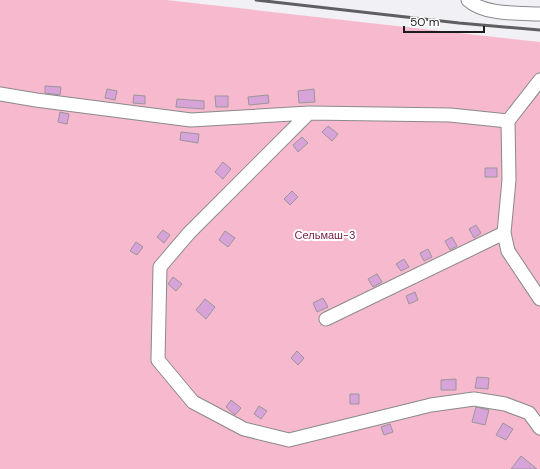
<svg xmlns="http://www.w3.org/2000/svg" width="540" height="469" viewBox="0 0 540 469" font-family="'DM Sans',sans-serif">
	<rect width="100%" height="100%" fill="#f1f0f4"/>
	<path fill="#f6b9cd" d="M 0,0 L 166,0 L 540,42 L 540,469 L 0,469 Z"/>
	<path fill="#d8a3d9" stroke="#999699" d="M 45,86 L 61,87 L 60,95 L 45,93 Z
		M 107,89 L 117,91 L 115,100 L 105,98 Z
		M 314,89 L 315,102 L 299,103 L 298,91 Z
		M 134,95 L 145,96 L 145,104 L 133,103 Z
		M 268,95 L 269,103 L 249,105 L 248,97 Z
		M 215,96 L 228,96 L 228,107 L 216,107 Z
		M 177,99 L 204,101 L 204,109 L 176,107 Z
		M 60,112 L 69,114 L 67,124 L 58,122 Z
		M 328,126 L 338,134 L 332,141 L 322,132 Z
		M 181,132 L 199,134 L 198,143 L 180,140 Z
		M 302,137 L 308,143 L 298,152 L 293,145 Z
		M 223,162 L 231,169 L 223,179 L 215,172 Z
		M 485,168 L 497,168 L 497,177 L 485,177 Z
		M 292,191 L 298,197 L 290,205 L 284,199 Z
		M 476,225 L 481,233 L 474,238 L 469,229 Z
		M 163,230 L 170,235 L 164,243 L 157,237 Z
		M 225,231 L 235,238 L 228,247 L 219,240 Z
		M 452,237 L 457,246 L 450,250 L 445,241 Z
		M 136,242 L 143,247 L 137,255 L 130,251 Z
		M 428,249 L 432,257 L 424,261 L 420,253 Z
		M 404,259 L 409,267 L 401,271 L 396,264 Z
		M 377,274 L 382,282 L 373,287 L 368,279 Z
		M 173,277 L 182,284 L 176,291 L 168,284 Z
		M 415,292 L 418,300 L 409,304 L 406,296 Z
		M 323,298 L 328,307 L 317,312 L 313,303 Z
		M 205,299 L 215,307 L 206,319 L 196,310 Z
		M 297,351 L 304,358 L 298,365 L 291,358 Z
		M 477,377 L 489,378 L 488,389 L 475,388 Z
		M 456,379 L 456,390 L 441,390 L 441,380 Z
		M 350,394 L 359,394 L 359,404 L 350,404 Z
		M 231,400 L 241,408 L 235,415 L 226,407 Z
		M 259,406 L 267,411 L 261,419 L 254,414 Z
		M 476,407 L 489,410 L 485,425 L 472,422 Z
		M 503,423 L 513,429 L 506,440 L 496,435 Z
		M 390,424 L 393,432 L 384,435 L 381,427 Z
		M 521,456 L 537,469 L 511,469 Z"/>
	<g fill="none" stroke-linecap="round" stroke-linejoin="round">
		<defs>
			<path id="minor" d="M 468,0 C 484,15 519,13 540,14
				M 540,80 L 508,121 L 509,180 L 504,233 L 508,251 L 540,299
				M 0,94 L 36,100 L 191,120 L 309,113 L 450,115 L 508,121
				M 309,113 L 189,233 L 160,267 L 158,360 L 193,402 L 244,429 L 289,440 L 431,405 L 474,399 L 505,404 L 529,413 L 540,428
				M 326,319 L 504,233"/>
		</defs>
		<use href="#minor" stroke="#8a898d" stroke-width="15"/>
		<use href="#minor" stroke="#fff" stroke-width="13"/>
		<path stroke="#5f5e60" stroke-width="3" d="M 256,0 L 459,23 L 540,30"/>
	</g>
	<g text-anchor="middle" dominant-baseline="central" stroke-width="4" stroke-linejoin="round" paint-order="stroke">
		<g font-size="11" fill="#741e44" stroke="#fff">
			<text x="325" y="235">Сельмаш-3</text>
		</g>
	</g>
	<path d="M404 26v6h80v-6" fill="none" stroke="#1d1d1e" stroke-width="2"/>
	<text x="410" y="26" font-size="12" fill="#1d1d1e" stroke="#ffffff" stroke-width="3" paint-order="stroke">50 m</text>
</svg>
